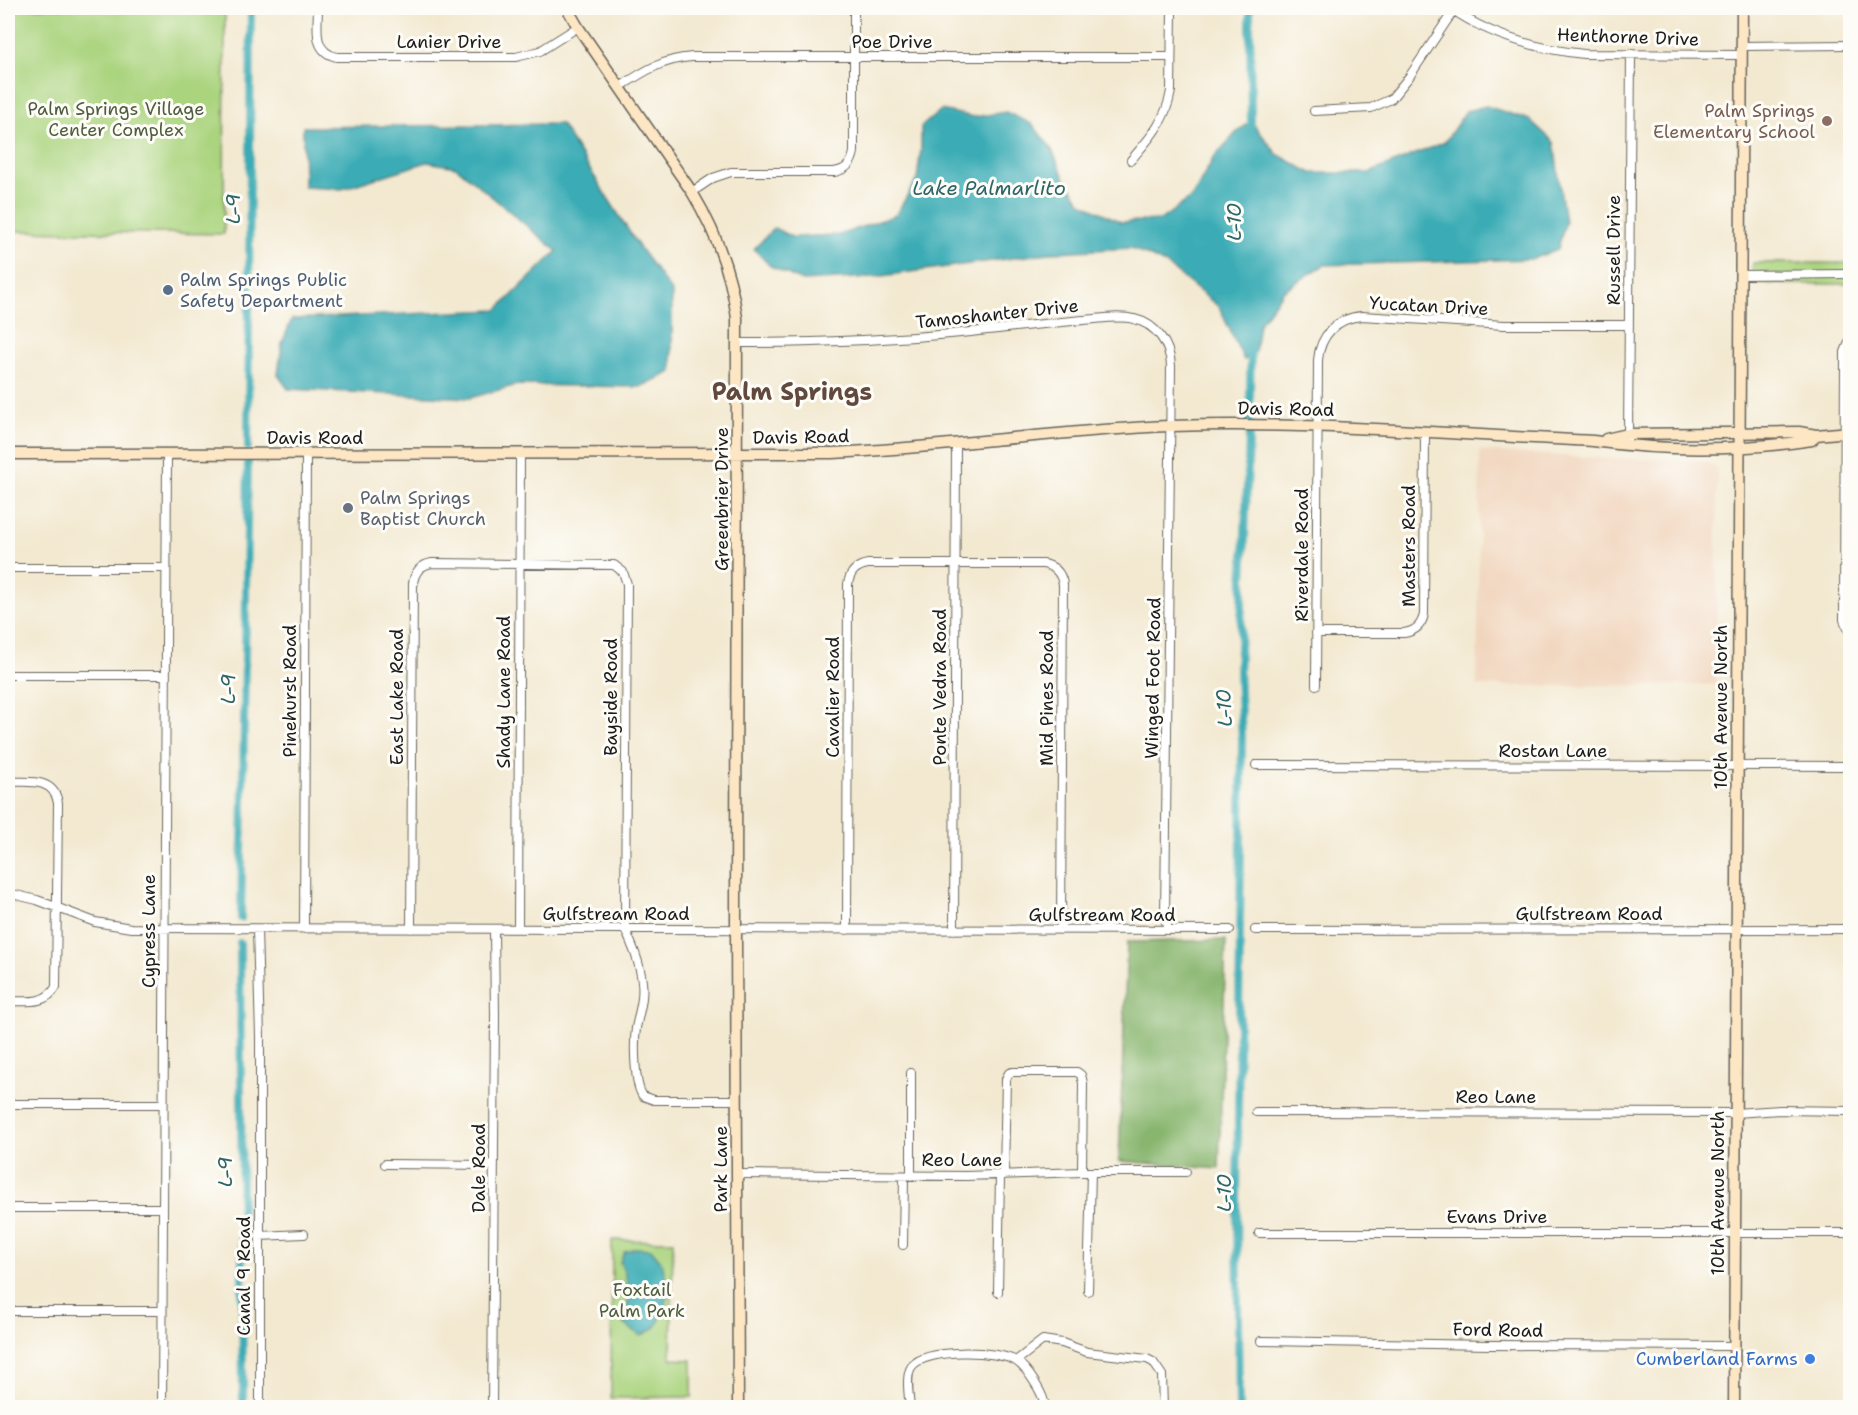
<svg xmlns="http://www.w3.org/2000/svg" width="1858" height="1415" viewBox="0 0 1858 1415" font-family="'Shantell Sans',sans-serif">
	<rect width="100%" height="100%" fill="#fdfcf7"/>
	<filter id="ink" filterUnits="userSpaceOnUse"><feTurbulence type="fractalNoise" baseFrequency=".0167" numOctaves="2"/><feDisplacementMap in="SourceGraphic" scale="12" xChannelSelector="R" yChannelSelector="G"/><feConvolveMatrix kernelMatrix="1 2 1 2 8 2 1 2 1" color-interpolation-filters="sRGB"/></filter>
	<filter id="wash" filterUnits="userSpaceOnUse"><feTurbulence type="fractalNoise" baseFrequency=".008" numOctaves="4" result="noise"/><feDisplacementMap in="SourceGraphic" scale="24" xChannelSelector="R" yChannelSelector="G"/><feGaussianBlur stdDeviation="1.35" result="paint"/><feColorMatrix in="noise" values="0 0 0 0 0 0 0 0 0 0 0 0 0 0 0 0 0 1.4 0 .05"/><feComposite in="paint" operator="in"/></filter>
	<g filter="url(#wash)">
		<rect width="100%" height="100%" fill="#f3e9d1"/>
		<path fill="#f1d5bd" d="M 1480,451 L 1618,459 L 1705,461 L 1717,468 L 1716,685 L 1477,686 Z"/>
		<path fill="#abd47f" stroke="#64784e" stroke-width="1.5" d="M 8,8 L 225,8 L 224,234 L 8,231 Z
			M 1753,263 L 1850,263 L 1850,284 L 1750,284 Z
			M 612,1240 L 673,1241 L 671,1359 L 692,1360 L 692,1397 L 611,1398 Z"/>
		<path fill="#88b66e" stroke="#526945" stroke-width="1.5" d="M 1226,940 L 1219,1169 L 1119,1161 L 1127,942 Z"/>
		<path fill="#3bacb5" stroke="#2c6468" stroke-width="1.5" d="M 1486,106 L 1530,120 L 1554,142 L 1565,223 L 1558,249 L 1533,259 L 1324,265 L 1284,290 L 1259,324 L 1255,352 L 1244,360 L 1219,307 L 1167,265 L 1132,248 L 1056,252 L 874,277 L 802,281 L 770,266 L 754,249 L 774,228 L 792,237 L 839,235 L 896,215 L 917,179 L 921,149 L 921,127 L 941,110 L 974,117 L 1006,112 L 1032,124 L 1051,148 L 1065,179 L 1082,203 L 1121,222 L 1160,220 L 1192,197 L 1214,157 L 1236,133 L 1251,121 L 1277,154 L 1311,173 L 1369,173 L 1445,142 L 1466,111 Z
			M 561,124 L 639,247 L 672,292 L 672,372 L 640,387 L 517,385 L 470,398 L 288,389 L 278,375 L 282,343 L 292,319 L 497,310 L 557,251 L 456,167 L 427,162 L 342,189 L 304,187 L 303,127 Z
			M 635,1248 L 651,1249 L 661,1261 L 669,1286 L 664,1311 L 656,1327 L 641,1336 L 623,1323 C 631,1297 631,1287 620,1262 L 624,1252 Z"/>
		<g fill="none" stroke-linecap="round" stroke-linejoin="round">
			<path stroke="#3bacb5" stroke-width="8" d="M 1250,8 L 1251,132
				M 248,447 L 251,8
				M 241,918 L 248,461
				M 240,943 L 243,1401
				M 1239,1408 L 1237,1209 L 1242,741 L 1239,672 L 1249,440 L 1251,343"/>
		</g>
	</g>
	<g filter="url(#ink)">
		<g fill="none" stroke-linecap="round" stroke-linejoin="round">
			<defs>
				<path id="street" d="M 318,8 C 318,27 312,52 337,57 L 516,57 L 540,51 L 578,27
					M 1450,8 C 1490,36 1536,49 1584,54 L 1742,55
					M 1742,46 L 1850,45
					M 620,87 C 644,71 663,59 692,57 L 1171,57
					M 1314,111 L 1371,108 L 1391,99 L 1409,77 L 1454,10
					M 1131,160 C 1150,138 1166,121 1171,91 L 1172,8
					M 692,192 L 713,178 L 731,172 L 834,172 C 846,170 852,164 854,152 L 854,8
					M 1740,275 L 1850,274
					M 1850,340 L 1845,352 L 1844,620 L 1850,633
					M 738,343 C 816,343 893,340 971,332 C 1009,328 1046,323 1084,320 C 1100,319 1119,315 1134,319 C 1156,324 1170,344 1171,366 L 1165,917 L 1168,930
					M 1628,437 L 1631,54
					M 8,568 L 166,568
					M 1316,633 L 1404,633 C 1416,631 1422,625 1424,614 L 1425,431
					M 8,675 L 166,675
					M 1316,685 L 1318,360 C 1320,336 1336,318 1362,316 L 1504,325 L 1629,325
					M 1256,765 L 1850,766
					M 8,782 C 27,782 54,777 58,803 L 56,987 C 46,1005 25,1001 8,1001
					M 8,893 L 37,900 L 95,922 L 131,928 L 1230,930
					M 257,929 L 260,1037 L 260,1408
					M 304,929 L 306,454
					M 411,929 L 413,583 C 415,571 421,565 432,563 L 614,565 L 623,572 L 627,584 L 625,929 C 633,947 640,963 642,982 C 644,999 639,1012 636,1028 C 634,1043 634,1085 643,1096 L 654,1100 L 737,1100
					M 518,929 L 520,454
					M 847,930 L 848,584 C 850,572 856,566 868,564 L 1043,564 C 1055,566 1061,573 1063,584 L 1061,930
					M 954,930 L 956,445
					M 1255,930 L 1850,929
					M 8,1104 L 163,1104
					M 1256,1112 L 1735,1113 L 1780,1110 L 1850,1111
					M 385,1164 L 494,1165
					M 738,1174 L 966,1176 L 1082,1172 L 1186,1172
					M 1004,1175 L 1006,1079 L 1009,1073 L 1012,1072 L 1077,1072 L 1081,1075 L 1083,1083 L 1082,1172
					M 911,1176 L 911,1073
					M 8,1208 L 163,1208
					M 1259,1233 L 1850,1233
					M 259,1236 L 304,1234
					M 903,1245 L 904,1176
					M 1088,1291 L 1091,1172
					M 998,1292 L 1000,1175
					M 8,1311 L 162,1311
					M 1261,1341 L 1490,1345 L 1734,1346
					M 1016,1361 L 1043,1340 L 1062,1343 L 1087,1352 L 1147,1359 L 1153,1362 L 1162,1375 L 1163,1408
					M 162,1408 L 167,454
					M 492,1408 L 495,1016 L 494,929
					M 910,1408 C 909,1396 905,1375 912,1366 C 926,1348 998,1350 1016,1361 C 1027,1368 1045,1395 1045,1408"/>
				<path id="secondary" d="M 567,8 L 578,27 L 692,192 C 716,232 731,272 737,318 L 736,930 L 738,1408
					M 1606,439 L 1628,434 L 1799,432 L 1816,435 L 1850,432
					M 8,454 L 832,453 C 945,448 1058,430 1171,426 C 1312,421 1452,435 1593,441 C 1665,451 1740,451 1812,440 L 1816,435
					M 1734,1408 L 1742,8"/>
			</defs>
			<use href="#street" stroke="#67645b" stroke-width="10"/>
			<use href="#secondary" stroke="#67645b" stroke-width="13"/>
			<use href="#street" stroke="#fff" stroke-width="8"/>
			<use href="#secondary" stroke="#fce6c4" stroke-width="10"/>
		</g>
	</g>
	<circle fill="#8d6e63" stroke="#fdfcf7" stroke-width="2" cx="1827" cy="121" r="6"/>
	<circle fill="#5c6f8a" stroke="#fdfcf7" stroke-width="2" cx="168" cy="290" r="6"/>
	<circle fill="#6b7280" stroke="#fdfcf7" stroke-width="2" cx="348" cy="508" r="6"/>
	<circle fill="#3f7fe0" stroke="#fdfcf7" stroke-width="2" cx="1810" cy="1359" r="6"/>
	<g text-anchor="middle" dominant-baseline="central" stroke-width="6" stroke-linejoin="round" paint-order="stroke">
		<g font-size="18" fill="#1c1c1c" stroke="#fdfcf7">
			<text transform="translate(1628 37) rotate(2)">Henthorne Drive</text>
			<text x="449" y="42">Lanier Drive</text>
			<text x="892" y="42">Poe Drive</text>
			<text transform="translate(1614 250) rotate(-90)">Russell Drive</text>
			<text transform="translate(1429 306) rotate(3)">Yucatan Drive</text>
			<text transform="translate(997 314) rotate(-6)">Tamoshanter Drive</text>
			<text transform="translate(1286 409) rotate(1)">Davis Road</text>
			<text transform="translate(801 437) rotate(-1)">Davis Road</text>
			<text x="315" y="438">Davis Road</text>
			<text transform="translate(722 499) rotate(-90)">Greenbrier Drive</text>
			<text transform="translate(1409 546) rotate(-90)">Masters Road</text>
			<text transform="translate(1302 555) rotate(-90)">Riverdale Road</text>
			<text transform="translate(1153 678) rotate(-89)">Winged Foot Road</text>
			<text transform="translate(940 687) rotate(-90)">Ponte Vedra Road</text>
			<text transform="translate(290 691) rotate(-90)">Pinehurst Road</text>
			<text transform="translate(504 692) rotate(-90)">Shady Lane Road</text>
			<text transform="translate(397 697) rotate(-90)">East Lake Road</text>
			<text transform="translate(611 697) rotate(-90)">Bayside Road</text>
			<text transform="translate(833 697) rotate(-90)">Cavalier Road</text>
			<text transform="translate(1047 698) rotate(-90)">Mid Pines Road</text>
			<text transform="translate(1721 707) rotate(-90)">10th Avenue North</text>
			<text x="1553" y="751">Rostan Lane</text>
			<text x="616" y="914">Gulfstream Road</text>
			<text x="1589" y="914">Gulfstream Road</text>
			<text x="1102" y="915">Gulfstream Road</text>
			<text transform="translate(149 931) rotate(-90)">Cypress Lane</text>
			<text x="1496" y="1097">Reo Lane</text>
			<text x="962" y="1160">Reo Lane</text>
			<text transform="translate(479 1168) rotate(-90)">Dale Road</text>
			<text transform="translate(721 1169) rotate(-90)">Park Lane</text>
			<text transform="translate(1718 1193) rotate(-90)">10th Avenue North</text>
			<text x="1497" y="1217">Evans Drive</text>
			<text transform="translate(244 1276) rotate(-90)">Canal 9 Road</text>
			<text transform="translate(1498 1330) rotate(1)">Ford Road</text>
		</g>
		<g font-size="18" fill="#4e5c3f" stroke="#fdfcf7">
			<text x="116" y="109">Palm Springs Village<tspan x="116" dy="21">Center Complex</tspan></text>
			<text x="642" y="1290">Foxtail<tspan x="642" dy="21">Palm Park</tspan></text>
		</g>
		<g font-size="18" fill="#785e54" stroke="#fdfcf7" text-anchor="end">
			<text x="1815" y="111">Palm Springs<tspan x="1815" dy="21">Elementary School</tspan></text>
		</g>
		<g font-size="18" fill="#4e5e75" stroke="#fdfcf7" text-anchor="start">
			<text x="180" y="280">Palm Springs Public<tspan x="180" dy="21">Safety Department</tspan></text>
		</g>
		<g font-size="18" fill="#5b616d" stroke="#fdfcf7" text-anchor="start">
			<text x="360" y="498">Palm Springs<tspan x="360" dy="21">Baptist Church</tspan></text>
		</g>
		<g font-size="18" fill="#366cbe" stroke="#fdfcf7" text-anchor="end">
			<text x="1798" y="1359">Cumberland Farms</text>
		</g>
		<g font-size="20" font-style="italic" fill="#2c6468" stroke="#fdfcf7">
			<text x="989" y="188">Lake Palmarlito</text>
			<text transform="translate(233 209) rotate(-90)">L-9</text>
			<text transform="translate(1234 222) rotate(-90)">L-10</text>
			<text transform="translate(228 689) rotate(-89)">L-9</text>
			<text transform="translate(1224 708) rotate(-93)">L-10</text>
			<text transform="translate(225 1172) rotate(-90)">L-9</text>
			<text transform="translate(1224 1193) rotate(-90)">L-10</text>
		</g>
		<g font-size="24" font-weight="bold" fill="#61493e" stroke="#fdfcf7">
			<text x="792" y="392">Palm Springs</text>
		</g>
	</g>
	<rect width="1858" height="1415" fill="none" stroke="#fdfcf7" stroke-width="30"/>
</svg>
